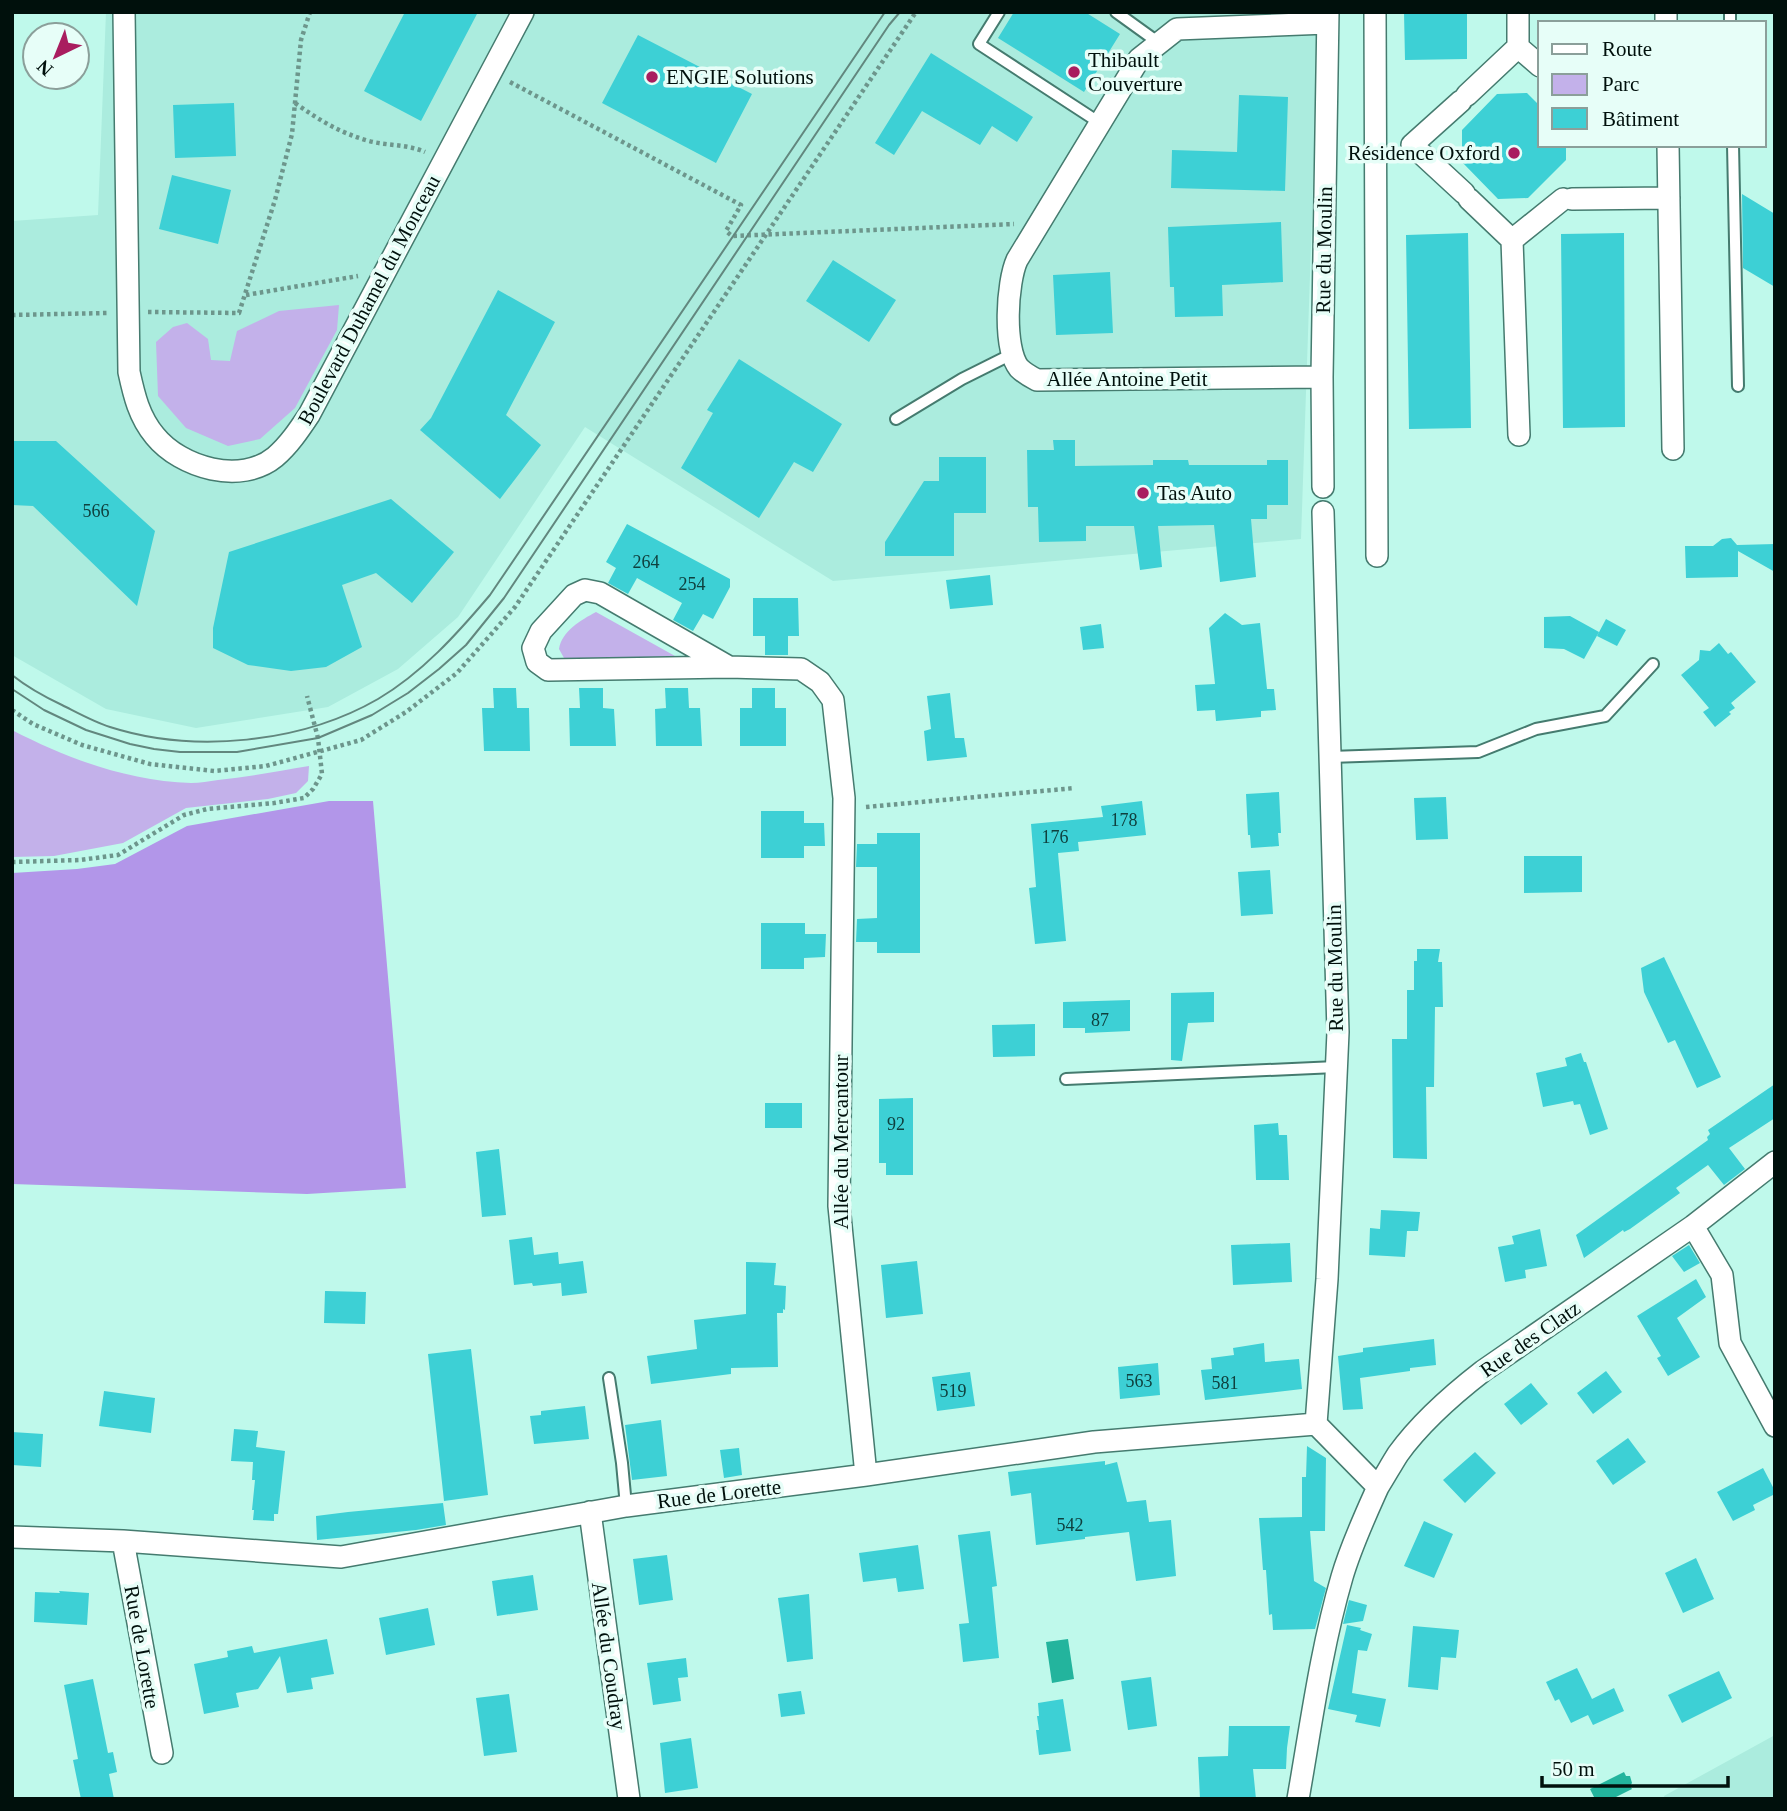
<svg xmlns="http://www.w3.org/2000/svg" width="1787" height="1811" viewBox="0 0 1787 1811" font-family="'Times New Roman',serif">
	<rect width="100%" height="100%" fill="#bff9eb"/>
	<path fill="#abecde" d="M 106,12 L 1319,12 L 1301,539 L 833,581 L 585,427 L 458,617 L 398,669 L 328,707 L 196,728 L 106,709 L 12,655 L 12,221 L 98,215 Z
		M 1775,1735 L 1775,1799 L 1665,1799 L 1664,1796 Z"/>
	<path fill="#c3b1ea" d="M 339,305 L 337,330 L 295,408 L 260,439 L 228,446 L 186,428 L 158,396 L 156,342 L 173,327 L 187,323 L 208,339 L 211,360 L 230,361 L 237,331 L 279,311 Z
		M 596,612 L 675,656 L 674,660 L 564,658 L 559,649 C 562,631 581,620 596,612 Z
		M 12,730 C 68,759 128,781 191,783 C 200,783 209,781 218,780 C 248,777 278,771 309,766 L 308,781 L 296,793 L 268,799 L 186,808 L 123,843 L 54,856 L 12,857 Z"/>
	<path fill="#b296e9" d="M 329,801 L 373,801 L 406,1188 L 307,1194 L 12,1184 L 12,873 L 77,869 L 115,864 L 187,826 Z"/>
	<path fill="#23b49d" d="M 1068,1639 L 1074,1679 L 1052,1683 L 1046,1642 Z
		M 1624,1772 L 1626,1776 L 1630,1776 L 1632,1783 L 1630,1786 L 1632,1789 L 1612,1799 L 1595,1799 L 1590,1789 Z"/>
	<path fill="#3dd0d5" d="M 405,12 L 478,12 L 421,121 L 364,91 Z
		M 1014,12 L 1085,12 L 1120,34 L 1084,92 L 998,38 Z
		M 1404,12 L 1467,12 L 1467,59 L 1405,60 Z
		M 638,35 L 752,94 L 716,163 L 602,103 Z
		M 931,53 L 1033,117 L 1017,142 L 992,126 L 980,145 L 922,111 L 894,155 L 875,143 Z
		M 1527,93 L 1540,106 L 1540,145 L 1566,145 L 1566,160 L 1528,198 L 1498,199 L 1462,162 L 1462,130 L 1497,94 Z
		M 1239,95 L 1288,97 L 1285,191 L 1171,188 L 1172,150 L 1237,152 Z
		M 234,103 L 236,156 L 175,158 L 173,105 Z
		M 172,175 L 231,190 L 218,244 L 159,229 Z
		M 1742,194 L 1775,214 L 1775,287 L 1743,268 Z
		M 1281,222 L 1283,282 L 1222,285 L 1223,316 L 1175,317 L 1174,287 L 1170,287 L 1168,227 Z
		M 1468,233 L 1471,428 L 1409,429 L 1406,235 Z
		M 1624,233 L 1625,427 L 1563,428 L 1561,234 Z
		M 833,260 L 896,300 L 869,342 L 806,301 Z
		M 1110,272 L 1113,333 L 1056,335 L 1053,275 Z
		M 498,290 L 555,322 L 506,415 L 541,445 L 500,499 L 420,430 L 431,418 Z
		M 739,359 L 842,424 L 813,472 L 794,462 L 759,518 L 681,468 L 713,413 L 707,410 Z
		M 1053,440 L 1075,440 L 1075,466 L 1153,465 L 1153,460 L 1188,460 L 1189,465 L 1267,465 L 1267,460 L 1288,460 L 1288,505 L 1267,505 L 1267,519 L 1251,519 L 1256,577 L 1220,582 L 1214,525 L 1158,526 L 1162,567 L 1140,570 L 1134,526 L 1086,526 L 1086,541 L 1039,542 L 1038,507 L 1028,507 L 1027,450 L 1054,450 Z
		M 12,441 L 56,441 L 155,531 L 137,606 L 33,506 L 12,505 Z
		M 939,457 L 986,457 L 986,513 L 954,513 L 954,556 L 885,556 L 885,542 L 924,481 L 939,481 Z
		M 391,499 L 454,552 L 412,603 L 376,573 L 342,585 L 362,647 L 326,667 L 291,671 L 248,665 L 213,648 L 213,628 L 229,552 Z
		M 627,524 L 730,579 L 730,587 L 713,619 L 703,614 L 693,631 L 673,620 L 682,603 L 637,578 L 628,594 L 608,583 L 616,568 L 606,562 Z
		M 1731,538 L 1737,545 L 1775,544 L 1775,572 L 1738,551 L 1738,577 L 1686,578 L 1685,546 L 1713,546 L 1722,539 Z
		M 990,575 L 993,605 L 950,609 L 946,580 Z
		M 753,598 L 798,598 L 799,636 L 788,636 L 788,655 L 765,655 L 765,636 L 753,636 Z
		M 1225,613 L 1242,625 L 1260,623 L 1267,689 L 1274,689 L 1276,710 L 1261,711 L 1261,717 L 1216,721 L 1215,710 L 1197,711 L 1195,685 L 1215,684 L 1209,628 Z
		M 1570,616 L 1599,632 L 1584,659 L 1564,649 L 1544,648 L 1544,617 Z
		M 1606,619 L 1626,630 L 1617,646 L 1597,636 Z
		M 1101,624 L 1104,648 L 1083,650 L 1080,627 Z
		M 1719,643 L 1728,654 L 1731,652 L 1756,682 L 1731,703 L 1735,708 L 1729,712 L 1731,714 L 1715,727 L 1703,712 L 1709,708 L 1681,675 L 1699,660 L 1700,650 L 1710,651 Z
		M 493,688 L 516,688 L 517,708 L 529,708 L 530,751 L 484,751 L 482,708 L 494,708 Z
		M 579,688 L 603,688 L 603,708 L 614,709 L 616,746 L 570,746 L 569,708 L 580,708 Z
		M 665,688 L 688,688 L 689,708 L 700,708 L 702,746 L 656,746 L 655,709 L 666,708 Z
		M 752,688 L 775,688 L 775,708 L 786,708 L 786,746 L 740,746 L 740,708 L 752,708 Z
		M 950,693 L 955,738 L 964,738 L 967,757 L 927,761 L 924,731 L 931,729 L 927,696 Z
		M 1279,792 L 1281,833 L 1278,833 L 1279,846 L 1251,848 L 1250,835 L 1248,835 L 1246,794 Z
		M 1446,797 L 1448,839 L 1416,840 L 1414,798 Z
		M 1142,801 L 1146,835 L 1078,842 L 1079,851 L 1058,853 L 1066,941 L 1035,944 L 1029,888 L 1036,887 L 1031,824 L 1103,817 L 1101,806 Z
		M 761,811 L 804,811 L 804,823 L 824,823 L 825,846 L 804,846 L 804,858 L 761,858 Z
		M 877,833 L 920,833 L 920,953 L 877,953 L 877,942 L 856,942 L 857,919 L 877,918 L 877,867 L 856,867 L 857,844 L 877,844 Z
		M 1524,856 L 1582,856 L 1582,892 L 1524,893 Z
		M 1270,870 L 1273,914 L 1241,916 L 1238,872 Z
		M 761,923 L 805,923 L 805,934 L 826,934 L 825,957 L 804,958 L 804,969 L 761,969 Z
		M 1417,949 L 1440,949 L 1438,962 L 1442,962 L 1443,1007 L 1435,1007 L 1434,1087 L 1426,1087 L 1427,1159 L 1393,1158 L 1392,1039 L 1407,1039 L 1407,990 L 1414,990 L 1414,961 L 1417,961 Z
		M 1664,957 L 1721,1077 L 1697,1088 L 1675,1040 L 1668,1043 L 1644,992 L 1641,968 Z
		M 1214,992 L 1214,1022 L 1188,1023 L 1182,1061 L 1171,1060 L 1171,993 Z
		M 1130,1000 L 1130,1031 L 1085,1033 L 1085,1028 L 1063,1028 L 1063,1002 Z
		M 1035,1024 L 1035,1056 L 993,1057 L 992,1025 Z
		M 1581,1053 L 1584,1062 L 1586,1062 L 1608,1129 L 1590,1135 L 1580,1104 L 1574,1105 L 1573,1101 L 1543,1107 L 1536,1073 L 1567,1066 L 1565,1058 Z
		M 1775,1084 L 1775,1118 L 1729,1148 L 1745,1169 L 1724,1185 L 1708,1165 L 1676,1188 L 1680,1193 L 1630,1229 L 1624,1232 L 1623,1230 L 1584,1258 L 1576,1235 L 1708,1140 L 1707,1137 L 1710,1134 L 1708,1130 Z
		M 913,1098 L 913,1175 L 886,1175 L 886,1163 L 879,1163 L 879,1099 Z
		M 765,1103 L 802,1103 L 802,1128 L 765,1128 Z
		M 1278,1123 L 1279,1135 L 1287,1135 L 1289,1180 L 1256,1180 L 1254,1125 Z
		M 499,1149 L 506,1215 L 482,1217 L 476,1152 Z
		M 1381,1210 L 1420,1212 L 1418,1231 L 1407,1231 L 1405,1257 L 1369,1255 L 1370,1228 L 1380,1229 Z
		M 1540,1229 L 1547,1266 L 1525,1270 L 1526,1278 L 1505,1282 L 1498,1247 L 1514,1244 L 1512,1236 Z
		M 532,1237 L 534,1255 L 558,1252 L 559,1264 L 583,1261 L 587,1293 L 562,1296 L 561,1283 L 533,1286 L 532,1283 L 514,1285 L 509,1240 Z
		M 1290,1243 L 1292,1282 L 1233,1285 L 1231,1245 Z
		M 1689,1245 L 1700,1263 L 1684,1272 L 1672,1256 Z
		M 917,1261 L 923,1314 L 886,1318 L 881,1265 Z
		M 746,1262 L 776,1263 L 774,1285 L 786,1286 L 785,1310 L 783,1309 L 783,1313 L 777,1313 L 778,1367 L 731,1368 L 731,1374 L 651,1384 L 647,1356 L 697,1349 L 694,1320 L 746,1314 Z
		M 1696,1279 L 1706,1297 L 1677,1318 L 1700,1357 L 1668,1376 L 1657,1358 L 1661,1356 L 1637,1316 Z
		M 325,1291 L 366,1292 L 365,1324 L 324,1323 Z
		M 1434,1339 L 1436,1365 L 1410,1368 L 1410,1371 L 1360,1378 L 1363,1409 L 1343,1410 L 1338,1356 L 1363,1352 L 1363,1348 Z
		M 1264,1343 L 1265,1362 L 1299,1359 L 1302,1389 L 1205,1400 L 1201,1370 L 1212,1369 L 1211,1358 L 1234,1355 L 1233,1348 Z
		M 471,1349 L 488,1495 L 444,1501 L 428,1354 Z
		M 1158,1363 L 1160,1395 L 1120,1399 L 1118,1367 Z
		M 1606,1371 L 1622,1392 L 1593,1414 L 1577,1393 Z
		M 970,1372 L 975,1406 L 937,1411 L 932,1377 Z
		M 1531,1383 L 1548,1404 L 1521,1425 L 1504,1404 Z
		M 104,1391 L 155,1398 L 151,1433 L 99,1426 Z
		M 585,1406 L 589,1439 L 534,1444 L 530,1416 L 541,1415 L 541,1411 Z
		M 661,1420 L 667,1476 L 632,1480 L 625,1425 Z
		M 234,1429 L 258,1431 L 256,1447 L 285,1451 L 278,1514 L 274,1514 L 274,1521 L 253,1520 L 254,1510 L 252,1510 L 255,1480 L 252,1480 L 253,1462 L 231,1461 Z
		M 12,1432 L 43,1434 L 41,1467 L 12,1465 Z
		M 1628,1438 L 1646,1462 L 1613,1485 L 1596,1461 Z
		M 1307,1446 L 1326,1458 L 1325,1531 L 1310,1531 L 1314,1581 L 1326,1588 L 1315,1629 L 1273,1630 L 1272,1614 L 1269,1615 L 1266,1570 L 1263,1570 L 1259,1518 L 1302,1517 L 1302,1477 L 1306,1477 Z
		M 739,1448 L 742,1475 L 724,1478 L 720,1450 Z
		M 1475,1452 L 1496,1473 L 1465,1503 L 1443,1480 Z
		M 1105,1461 L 1105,1465 L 1117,1462 L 1127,1502 L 1146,1500 L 1149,1522 L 1171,1520 L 1176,1576 L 1136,1581 L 1129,1532 L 1085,1537 L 1085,1539 L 1036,1545 L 1031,1493 L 1011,1496 L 1008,1472 Z
		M 1763,1468 L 1775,1491 L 1775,1494 L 1753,1505 L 1755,1510 L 1733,1521 L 1717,1492 Z
		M 443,1503 L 446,1525 L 416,1530 L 317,1540 L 316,1516 L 348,1512 Z
		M 1424,1521 L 1453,1534 L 1434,1578 L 1404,1566 Z
		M 990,1531 L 997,1586 L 992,1587 L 999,1658 L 963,1662 L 959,1624 L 969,1623 L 958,1535 Z
		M 918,1545 L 924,1589 L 898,1592 L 896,1578 L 863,1582 L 859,1553 Z
		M 667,1555 L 673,1600 L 639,1605 L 633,1559 Z
		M 1696,1558 L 1714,1599 L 1683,1613 L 1665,1573 Z
		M 533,1575 L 538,1610 L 497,1616 L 492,1581 Z
		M 59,1591 L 89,1593 L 87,1625 L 34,1622 L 35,1592 L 60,1593 Z
		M 809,1594 L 813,1659 L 787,1662 L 778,1598 Z
		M 1349,1600 L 1367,1605 L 1363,1621 L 1343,1624 Z
		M 428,1608 L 435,1645 L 386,1655 L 379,1618 Z
		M 1347,1625 L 1361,1628 L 1360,1630 L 1372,1634 L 1367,1651 L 1358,1650 L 1352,1693 L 1386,1699 L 1380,1727 L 1355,1722 L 1357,1715 L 1328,1709 Z
		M 1413,1626 L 1459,1630 L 1456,1658 L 1441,1657 L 1438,1690 L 1408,1687 Z
		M 327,1639 L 334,1674 L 311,1678 L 313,1689 L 287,1693 L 280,1656 L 258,1689 L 236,1693 L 239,1707 L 204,1714 L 194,1664 L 228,1657 L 227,1651 L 252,1646 L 254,1653 Z
		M 686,1658 L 688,1677 L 678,1678 L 681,1701 L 653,1705 L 647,1663 Z
		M 1577,1668 L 1592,1699 L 1614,1688 L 1624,1711 L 1593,1725 L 1588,1715 L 1571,1723 L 1559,1699 L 1555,1701 L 1546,1682 Z
		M 1719,1671 L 1732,1698 L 1682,1723 L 1668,1695 Z
		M 1151,1677 L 1157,1726 L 1128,1730 L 1121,1681 Z
		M 93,1679 L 108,1753 L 113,1752 L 117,1772 L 109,1774 L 114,1799 L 81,1799 L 73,1760 L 78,1759 L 64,1685 Z
		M 801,1691 L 805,1714 L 781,1717 L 778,1694 Z
		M 509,1694 L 517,1752 L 484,1756 L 476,1698 Z
		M 1063,1699 L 1071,1751 L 1039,1755 L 1036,1730 L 1039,1730 L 1037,1716 L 1039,1716 L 1038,1703 Z
		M 1229,1726 L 1290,1726 L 1287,1748 L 1286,1769 L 1253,1769 L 1256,1799 L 1200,1799 L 1198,1757 L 1228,1756 Z
		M 691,1738 L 698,1788 L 665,1793 L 660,1743 Z"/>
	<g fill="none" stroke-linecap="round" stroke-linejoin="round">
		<defs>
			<path id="service" d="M 999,12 L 979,44 L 1100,123
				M 1116,12 L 1159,43
				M 1730,12 L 1730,23
				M 1733,145 L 1738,386
				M 896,419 L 962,379 L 1012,354
				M 1330,757 L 1478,752 L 1536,729 L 1605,716 L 1653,664
				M 1066,1079 L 1336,1067
				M 609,1378 L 622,1463 L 626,1506"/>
			<path id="minor" d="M 124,12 L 129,372 C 134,395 139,417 155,436 C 181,468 241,485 275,457 C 289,445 299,430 309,415 L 523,12
				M 1375,12 L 1377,556
				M 1666,12 L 1666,23
				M 1518,47 L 1540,66
				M 1467,95 L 1518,47 L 1518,12
				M 1461,101 L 1412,145 L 1464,193
				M 1668,145 L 1673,449
				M 1469,199 L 1512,240 L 1563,199
				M 1572,199 L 1669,198
				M 1512,240 L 1519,435
				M 1322,377 L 1037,380 C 1031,377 1024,373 1019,368 C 1003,348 1007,282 1017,260 L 1139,59 L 1177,29 L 1327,23
				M 1323,487 L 1322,377 L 1328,12
				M 729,667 L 600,593 L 585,590 L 574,595 L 541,631 L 533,648 L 537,662 L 548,670 L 729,667 L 801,669 L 820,682 L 833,700 L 844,798 L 839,1206 L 866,1475
				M 1693,1226 L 1722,1275 L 1730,1343 L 1775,1426
				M 1316,1424 L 1327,1279 L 1338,1032 L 1323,512
				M 1316,1424 L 1378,1487 C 1385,1476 1391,1465 1398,1454 C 1421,1422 1452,1395 1483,1371 L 1693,1226 L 1775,1162
				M 590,1512 L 629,1799
				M 12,1537 L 123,1541 L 341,1557 L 626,1506 L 866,1475 L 1094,1442 L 1316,1424
				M 123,1541 L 162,1753
				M 1298,1799 C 1311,1725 1321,1649 1342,1577 C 1351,1546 1365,1516 1378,1487"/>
		</defs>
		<use href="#service" stroke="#457b6f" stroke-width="14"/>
		<use href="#minor" stroke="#457b6f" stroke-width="24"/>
		<path stroke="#6d968c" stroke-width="4.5" stroke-dasharray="3.5 3.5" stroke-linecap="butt" d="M 510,82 L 741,205 L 726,231 L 732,236 L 1014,224
			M 295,103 C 319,120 340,133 369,141 C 388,146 407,144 425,152
			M 246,295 L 358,276
			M 148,312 L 239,313 L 275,200 L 292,134 L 301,40 L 310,12
			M 12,315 L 107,313
			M 12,710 L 33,724 L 82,745 L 150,764 L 214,771 L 266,766 L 361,740 L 406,712 L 457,673 L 515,607 L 916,12
			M 866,807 L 1075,788
			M 12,862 L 80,860 L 118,855 L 184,815 L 207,809 L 274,803 L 304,798 L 313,789 L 322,774 L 318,738 L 307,696"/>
		<use href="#service" stroke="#fff" stroke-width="10"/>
		<use href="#minor" stroke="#fff" stroke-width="21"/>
		<path stroke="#62877e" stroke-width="2" d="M 12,675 C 27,687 45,697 62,705 C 78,713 94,722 110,727 C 194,754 302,743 378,699 C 422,673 457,634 490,595 L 885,12
			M 12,689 L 44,710 L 86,730 L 130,744 L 154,749 L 180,752 L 237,752 L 318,738 L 372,715 L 408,693 L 439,669 L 466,645 L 504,598 L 889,25 L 900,12"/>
	</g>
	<g fill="#a91d5f" stroke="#e7fef8" stroke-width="2.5">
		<circle cx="1074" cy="72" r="7"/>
		<circle cx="652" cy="77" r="7"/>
		<circle cx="1514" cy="153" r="7"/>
		<circle cx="1143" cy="493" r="7"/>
	</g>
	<g text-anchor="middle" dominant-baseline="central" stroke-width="7" stroke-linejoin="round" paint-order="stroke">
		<g font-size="18" fill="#0f403e">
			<text x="96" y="511">566</text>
			<text x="646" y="562">264</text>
			<text x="692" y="584">254</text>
			<text x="1124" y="820">178</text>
			<text x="1055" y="837">176</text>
			<text x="1100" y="1020">87</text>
			<text x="896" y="1124">92</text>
			<text x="1139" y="1381">563</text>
			<text x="1225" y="1383">581</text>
			<text x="953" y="1391">519</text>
			<text x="1070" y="1525">542</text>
		</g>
		<g font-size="21" fill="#00100c" stroke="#e7fef8" text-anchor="start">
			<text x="1088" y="60">Thibault<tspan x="1088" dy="24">Couverture</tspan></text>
			<text x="666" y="77">ENGIE Solutions</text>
			<text x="1500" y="153" text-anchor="end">Résidence Oxford</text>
			<text x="1157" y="493">Tas Auto</text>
		</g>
		<g font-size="21" fill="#00100c" stroke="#e7fef8">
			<text transform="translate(1324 250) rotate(-89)">Rue du Moulin</text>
			<text transform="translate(369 300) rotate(-62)">Boulevard Duhamel du Monceau</text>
			<text x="1127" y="379">Allée Antoine Petit</text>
			<text transform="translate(1335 968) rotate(-91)">Rue du Moulin</text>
			<text transform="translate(841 1142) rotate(-90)">Allée du Mercantour</text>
			<text transform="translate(1530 1339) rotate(-35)">Rue des Clatz</text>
			<text transform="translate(719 1494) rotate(-7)">Rue de Lorette</text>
			<text transform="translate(142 1647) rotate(80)">Rue de Lorette</text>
			<text transform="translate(609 1656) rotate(82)">Allée du Coudray</text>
		</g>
	</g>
	<rect width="1787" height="1811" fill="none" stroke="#00100c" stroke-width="28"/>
	<rect x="1538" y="21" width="228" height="126" fill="#e7fef8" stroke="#8b9f9a" stroke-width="2"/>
	<rect x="1552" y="44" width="35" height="10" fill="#ffffff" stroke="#8b9f9a" stroke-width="2"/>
	<text x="1602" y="56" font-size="21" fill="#00100c">Route</text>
	<rect x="1552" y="74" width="35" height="21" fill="#c3b1ea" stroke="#8b9f9a" stroke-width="2"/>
	<text x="1602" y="91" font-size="21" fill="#00100c">Parc</text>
	<rect x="1552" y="108" width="35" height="21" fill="#3dd0d5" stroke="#8b9f9a" stroke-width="2"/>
	<text x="1602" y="126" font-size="21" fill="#00100c">Bâtiment</text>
	<g transform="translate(56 56) rotate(223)"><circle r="33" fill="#e7fef8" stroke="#8b9f9a" stroke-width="2"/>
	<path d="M0-5L12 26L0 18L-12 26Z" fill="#a91d5f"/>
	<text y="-10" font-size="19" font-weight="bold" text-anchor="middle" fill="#00100c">N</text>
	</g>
	<path d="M1542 1776v10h186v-10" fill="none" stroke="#00100c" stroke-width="3.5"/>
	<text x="1552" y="1776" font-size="21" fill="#00100c" stroke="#e7fef8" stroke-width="5" paint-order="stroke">50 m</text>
</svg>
